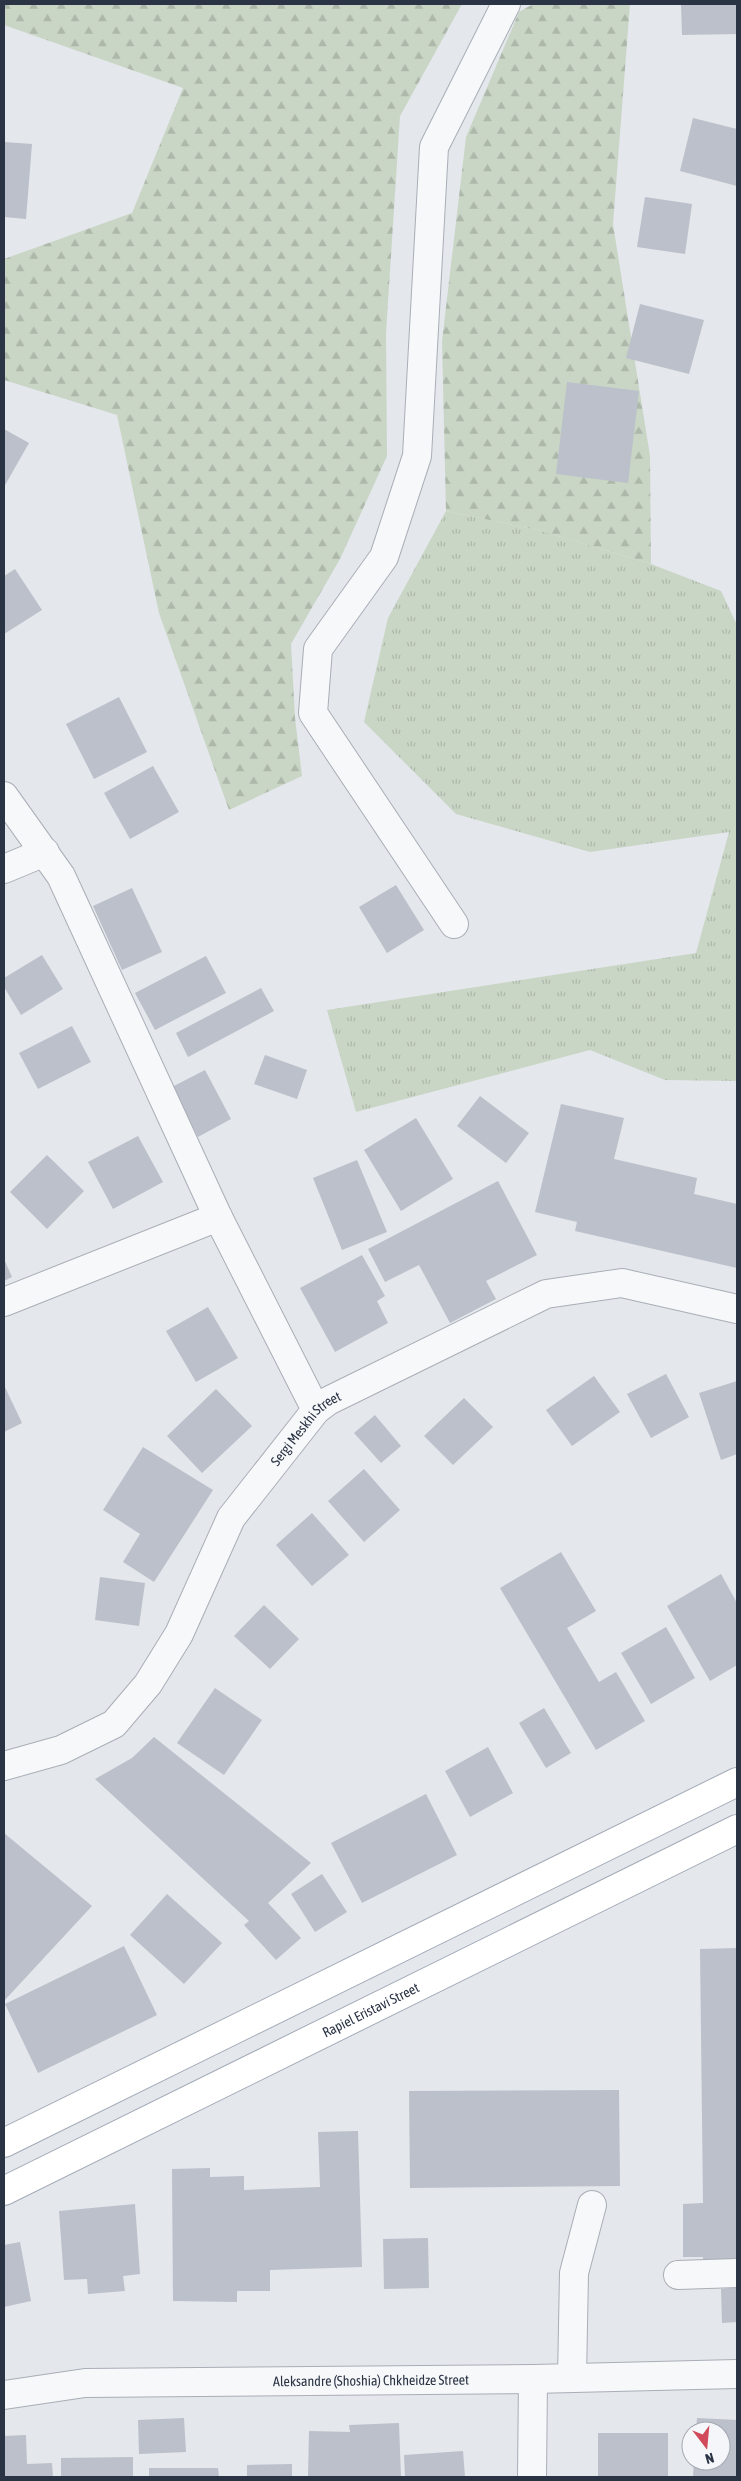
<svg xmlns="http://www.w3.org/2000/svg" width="741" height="2481" viewBox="0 0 741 2481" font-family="'Asap Condensed',sans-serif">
	<defs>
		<pattern id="grass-tufts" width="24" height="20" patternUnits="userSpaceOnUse" patternTransform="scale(1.25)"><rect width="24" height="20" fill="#c9d6c5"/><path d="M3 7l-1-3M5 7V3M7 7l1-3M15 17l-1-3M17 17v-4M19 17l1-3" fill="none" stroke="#adb8ab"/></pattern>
		<pattern id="forest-firs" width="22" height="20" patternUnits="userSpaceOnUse" patternTransform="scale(1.25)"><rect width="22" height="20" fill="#c9d6c5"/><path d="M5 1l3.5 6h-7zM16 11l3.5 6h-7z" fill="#adb8ab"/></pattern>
	</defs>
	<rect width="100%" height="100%" fill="#e4e7ec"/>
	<path fill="url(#grass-tufts)" d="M 446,511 L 542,531 L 651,564 L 721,591 L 737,625 L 737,1081 L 665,1080 L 590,1050 L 356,1112 L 327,1010 L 696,953 L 729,832 L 590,852 L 456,814 L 364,722 L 388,618 Z"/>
	<path fill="url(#forest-firs)" d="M 4,4 L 462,4 L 400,116 L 386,333 L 387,456 L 340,559 L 291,644 L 295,718 L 302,776 L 229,810 L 159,613 L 117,415 L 4,380 L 4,259 L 132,213 L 183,88 L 4,25 Z
		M 533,4 L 630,4 L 613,224 L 650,456 L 651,564 L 542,531 L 446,511 L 442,341 L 466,137 L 519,12 Z"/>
	<path fill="#bbc0ca" d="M 681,4 L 737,4 L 737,34 L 682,35 Z
		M 693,118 L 737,129 L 737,186 L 680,171 Z
		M 4,142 L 32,144 L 26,219 L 4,217 Z
		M 645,197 L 692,204 L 685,254 L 637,247 Z
		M 640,304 L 704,320 L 689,374 L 626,358 Z
		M 567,382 L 639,391 L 628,483 L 556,474 Z
		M 4,429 L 29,443 L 4,487 Z
		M 15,569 L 42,610 L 4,634 L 4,576 Z
		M 119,697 L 147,752 L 94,779 L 66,724 Z
		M 153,766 L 179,812 L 130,839 L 104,793 Z
		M 396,885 L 424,930 L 387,953 L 359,907 Z
		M 132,888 L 162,952 L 122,970 L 93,906 Z
		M 42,955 L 63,989 L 21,1015 L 4,987 L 4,978 Z
		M 206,956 L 226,993 L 155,1030 L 135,993 Z
		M 261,988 L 274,1011 L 188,1057 L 176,1033 Z
		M 72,1026 L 91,1062 L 38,1089 L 19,1053 Z
		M 265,1055 L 307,1070 L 297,1099 L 254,1084 Z
		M 205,1070 L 231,1119 L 198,1137 L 172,1087 Z
		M 480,1096 L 529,1133 L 506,1163 L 457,1126 Z
		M 561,1104 L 624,1118 L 614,1159 L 697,1178 L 694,1194 L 737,1204 L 737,1268 L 575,1231 L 577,1222 L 535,1212 Z
		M 416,1118 L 453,1179 L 401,1211 L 364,1150 Z
		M 138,1136 L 163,1182 L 113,1209 L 88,1162 Z
		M 47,1155 L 84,1191 L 47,1229 L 10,1192 Z
		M 357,1160 L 387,1232 L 342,1250 L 313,1178 Z
		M 498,1181 L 537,1255 L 486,1281 L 496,1299 L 450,1323 L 419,1265 L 385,1282 L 368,1249 Z
		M 362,1255 L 385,1296 L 377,1301 L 388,1323 L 335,1352 L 300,1288 Z
		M 4,1259 L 12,1277 L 4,1281 Z
		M 208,1307 L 238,1358 L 196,1382 L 166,1331 Z
		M 666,1374 L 689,1417 L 651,1438 L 627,1394 Z
		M 594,1376 L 620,1412 L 572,1446 L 546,1410 Z
		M 737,1381 L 737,1454 L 721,1460 L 699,1393 Z
		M 4,1385 L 22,1423 L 4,1432 Z
		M 216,1389 L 252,1426 L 202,1473 L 167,1436 Z
		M 464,1398 L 493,1427 L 453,1465 L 424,1436 Z
		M 375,1415 L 401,1446 L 381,1463 L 354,1433 Z
		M 143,1447 L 213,1490 L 154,1582 L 123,1562 L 140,1534 L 103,1510 Z
		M 364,1469 L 400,1510 L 364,1542 L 328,1501 Z
		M 312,1513 L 349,1555 L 312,1586 L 276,1545 Z
		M 561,1552 L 596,1611 L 567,1628 L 599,1682 L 616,1672 L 645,1721 L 596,1750 L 500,1588 Z
		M 721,1574 L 737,1603 L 737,1665 L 710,1681 L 667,1606 Z
		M 100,1577 L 145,1583 L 139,1626 L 95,1620 Z
		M 264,1605 L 299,1639 L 270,1669 L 234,1636 Z
		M 666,1627 L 695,1678 L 651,1704 L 621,1653 Z
		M 215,1688 L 262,1720 L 224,1775 L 177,1743 Z
		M 544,1708 L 571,1753 L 546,1768 L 519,1723 Z
		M 154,1737 L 311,1863 L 268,1903 L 301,1938 L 276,1960 L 244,1925 L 249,1921 L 95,1779 L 132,1758 Z
		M 488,1747 L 513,1793 L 470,1817 L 445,1771 Z
		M 426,1794 L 457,1855 L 362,1903 L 331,1843 Z
		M 4,1833 L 92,1906 L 4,2001 Z
		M 322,1874 L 347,1912 L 315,1932 L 291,1894 Z
		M 167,1894 L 222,1943 L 184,1984 L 130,1935 Z
		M 124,1946 L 157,2015 L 38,2073 L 5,2004 Z
		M 737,1948 L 737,2266 L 703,2267 L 703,2257 L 683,2257 L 683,2204 L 703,2203 L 700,1949 Z
		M 619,2090 L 620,2186 L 410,2188 L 409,2091 Z
		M 358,2131 L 362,2267 L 270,2270 L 270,2291 L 237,2291 L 237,2302 L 173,2301 L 172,2169 L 210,2168 L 210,2177 L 244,2176 L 244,2190 L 320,2187 L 318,2132 Z
		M 135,2204 L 140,2274 L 123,2276 L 125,2291 L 88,2294 L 87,2279 L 64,2280 L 59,2211 Z
		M 428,2238 L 429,2288 L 384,2289 L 383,2239 Z
		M 20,2242 L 31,2301 L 4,2307 L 4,2245 Z
		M 737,2287 L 737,2322 L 722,2323 L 721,2289 Z
		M 184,2418 L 186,2452 L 139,2454 L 138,2420 Z
		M 697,2418 L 737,2420 L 737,2477 L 693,2477 L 694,2461 L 721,2461 L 721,2431 L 696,2431 Z
		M 399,2423 L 401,2477 L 308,2477 L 309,2431 L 350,2432 L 349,2425 Z
		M 598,2433 L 668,2433 L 668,2477 L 598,2477 Z
		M 26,2435 L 27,2464 L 52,2463 L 53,2477 L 4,2477 L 4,2436 Z
		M 463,2451 L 465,2477 L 405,2477 L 404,2455 Z
		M 133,2457 L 133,2477 L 61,2477 L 61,2458 Z
		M 292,2464 L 292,2477 L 247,2477 L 247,2465 Z
		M 149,2468 L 218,2468 L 219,2477 L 149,2477 Z"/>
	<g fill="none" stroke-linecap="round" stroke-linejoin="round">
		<defs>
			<g id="minor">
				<path d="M 4,796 L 61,876 L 218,1217 L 316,1410"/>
				<path d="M 4,869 L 45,852"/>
				<path d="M 454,924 L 313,713 L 318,649 L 384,557 L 417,456 L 434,147 L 506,4"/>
				<path d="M 4,1302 L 218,1217"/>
				<path id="s1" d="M 4,1766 L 61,1750 L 114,1724 L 148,1684 L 179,1634 L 231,1518 L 316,1410 L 328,1401 L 546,1294 L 622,1283 L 737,1309"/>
				<path d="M 678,2275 L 737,2273"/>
				<path d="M 572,2378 L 574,2273 L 592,2205"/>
				<path id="s2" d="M 4,2395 L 85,2383 L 533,2379 L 737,2374"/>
				<path d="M 532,2477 L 533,2379"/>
			</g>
			<g id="major">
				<path d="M 4,2143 L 737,1782"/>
				<path id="s3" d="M 4,2191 L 737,1829"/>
			</g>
		</defs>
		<use href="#minor" stroke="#a9aeb7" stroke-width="30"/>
		<use href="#major" stroke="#a3abb8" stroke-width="30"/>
		<use href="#minor" stroke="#f7f8fa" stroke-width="28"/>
		<use href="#major" stroke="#fff" stroke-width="28"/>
	</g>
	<g text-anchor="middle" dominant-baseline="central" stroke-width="4.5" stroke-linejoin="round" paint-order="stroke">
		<g font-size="14" fill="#2b3445" stroke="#f4f6f9">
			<text stroke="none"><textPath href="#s1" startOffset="474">Sergi Meskhi Street</textPath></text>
			<text stroke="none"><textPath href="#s3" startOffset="409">Rapiel Eristavi Street</textPath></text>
			<text stroke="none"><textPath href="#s2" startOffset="368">Aleksandre (Shoshia) Chkheidze Street</textPath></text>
		</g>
	</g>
	<rect width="741" height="2481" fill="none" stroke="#2b3445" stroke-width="10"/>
	<g transform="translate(706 2446) rotate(164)"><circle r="24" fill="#f4f6f9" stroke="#a4a8b1"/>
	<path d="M0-4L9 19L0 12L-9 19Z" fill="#d1495b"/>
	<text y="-8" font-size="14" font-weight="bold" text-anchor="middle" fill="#2b3445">N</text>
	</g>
</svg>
